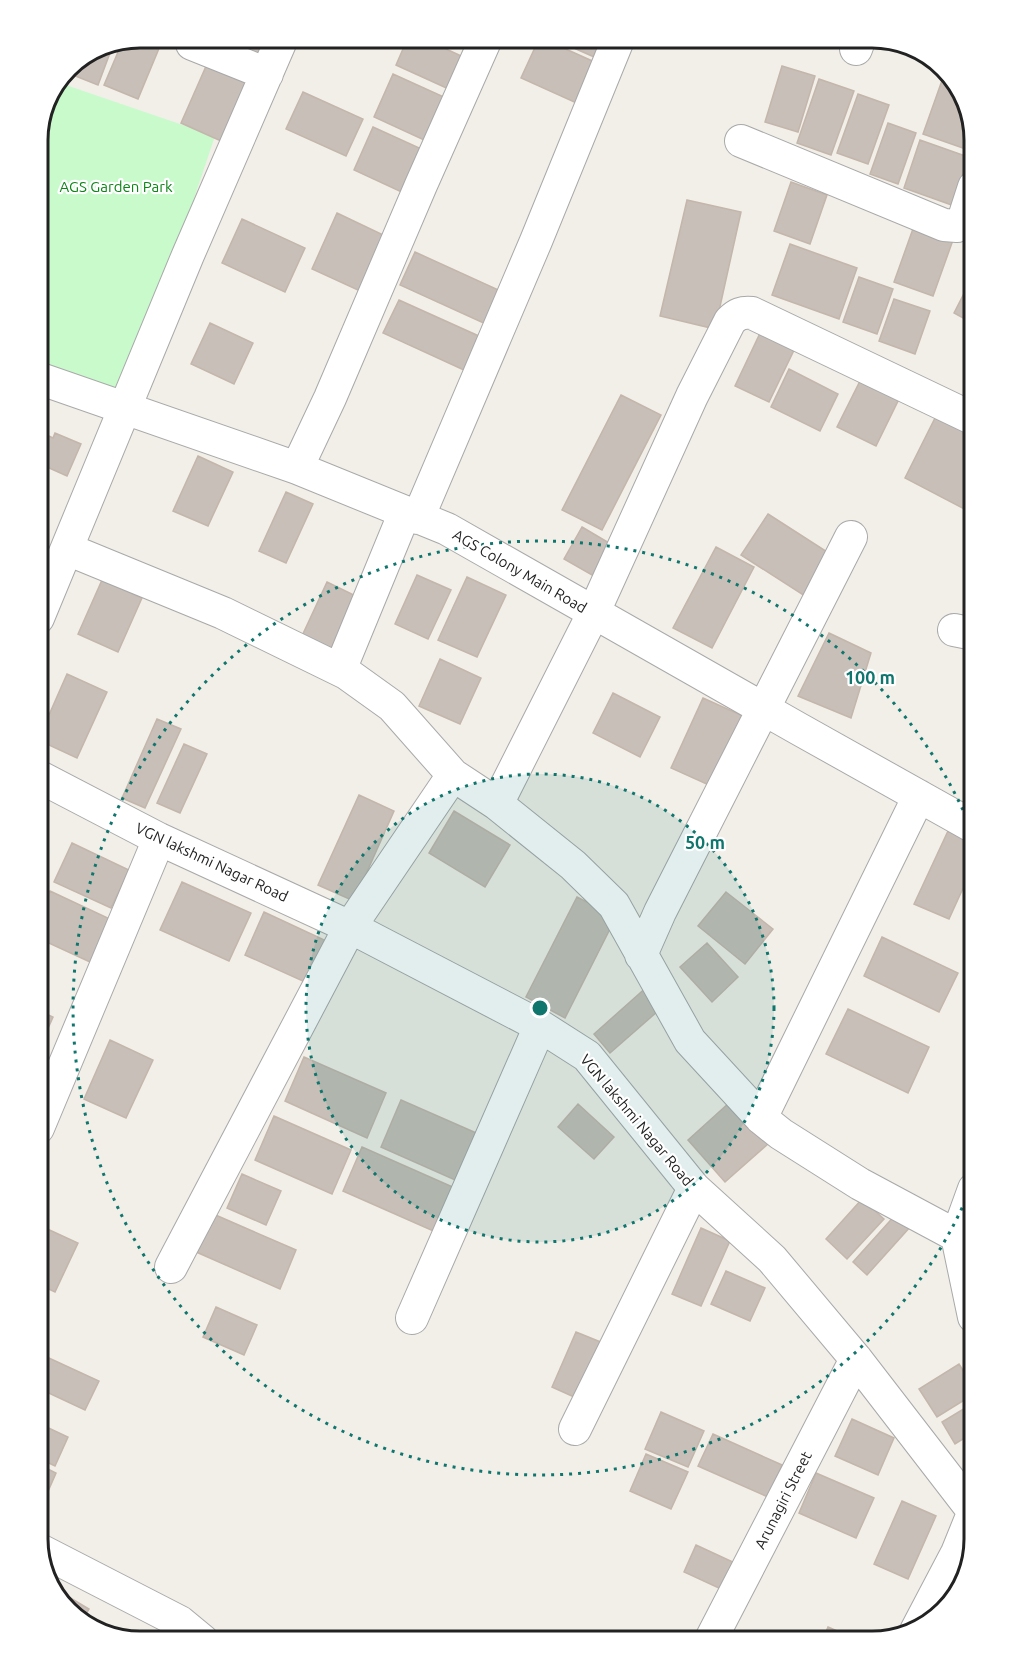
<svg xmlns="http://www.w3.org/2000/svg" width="1012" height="1679" viewBox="0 0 1012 1679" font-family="Ubuntu,sans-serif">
	<rect width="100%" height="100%" fill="#f2efe9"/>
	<path fill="#c8facc" d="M 60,83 L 215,136 L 124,406 L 38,377 L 38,133 Z"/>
	<path fill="#c7bfb8" stroke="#c4b6ab" stroke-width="1.5" d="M 601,40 L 594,57 L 558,41 Z
		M 538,41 L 548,41 L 599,64 L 581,105 L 521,78 Z
		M 406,42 L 431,42 L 468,59 L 453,91 L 396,65 Z
		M 222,44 L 270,44 L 261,62 Z
		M 101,45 L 113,45 L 98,85 L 65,72 L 68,67 Z
		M 121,45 L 156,45 L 160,46 L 138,99 L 104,85 Z
		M 207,64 L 256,87 L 230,145 L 181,123 Z
		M 782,66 L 815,76 L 798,132 L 765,122 Z
		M 945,72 L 964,95 L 974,140 L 974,152 L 923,134 Z
		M 393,74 L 455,102 L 435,145 L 374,117 Z
		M 819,79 L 854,91 L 831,155 L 797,143 Z
		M 303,92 L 363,119 L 346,156 L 286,129 Z
		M 858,94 L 889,105 L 868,164 L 837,153 Z
		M 888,123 L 916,133 L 898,184 L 870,174 Z
		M 373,127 L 426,151 L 406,194 L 354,170 Z
		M 920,140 L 974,159 L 974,167 L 960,208 L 904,188 Z
		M 791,182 L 827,195 L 810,244 L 774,231 Z
		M 687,200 L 741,212 L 715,329 L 660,316 Z
		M 337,213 L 396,241 L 371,296 L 312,269 Z
		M 242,219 L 305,248 L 285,292 L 222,263 Z
		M 914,226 L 953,240 L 933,296 L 894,282 Z
		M 790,244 L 857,268 L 839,319 L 772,295 Z
		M 415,252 L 503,292 L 488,325 L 400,285 Z
		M 974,274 L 974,324 L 954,313 Z
		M 859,277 L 893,289 L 877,334 L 843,322 Z
		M 894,299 L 930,311 L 915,354 L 879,341 Z
		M 399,300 L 481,337 L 466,371 L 383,333 Z
		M 210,323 L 253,343 L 234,384 L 191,364 Z
		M 762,329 L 796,346 L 769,402 L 735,386 Z
		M 789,369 L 838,394 L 820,431 L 771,407 Z
		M 860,381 L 899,399 L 876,446 L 837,427 Z
		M 621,395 L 661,415 L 602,530 L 562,510 Z
		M 938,412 L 974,431 L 974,514 L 905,478 Z
		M 38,431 L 53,438 L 55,433 L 81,444 L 67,476 L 38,463 Z
		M 198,456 L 233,472 L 208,526 L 173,511 Z
		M 286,492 L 313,504 L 286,563 L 259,551 Z
		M 768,514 L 835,557 L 808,598 L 741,555 Z
		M 582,527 L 616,547 L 599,579 L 564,559 Z
		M 716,547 L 754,567 L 712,648 L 673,628 Z
		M 417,575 L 451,590 L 428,639 L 395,624 Z
		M 467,577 L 506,595 L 477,657 L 438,640 Z
		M 102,580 L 142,598 L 118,652 L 78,634 Z
		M 327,582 L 358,597 L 334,651 L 302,636 Z
		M 829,633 L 871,653 L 851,718 L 798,696 Z
		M 440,659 L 481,678 L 460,724 L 419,706 Z
		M 67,674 L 107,692 L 77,758 L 38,740 Z
		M 613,693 L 660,717 L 640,757 L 593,733 Z
		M 703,698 L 752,720 L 720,790 L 671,768 Z
		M 157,719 L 181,729 L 145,808 L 122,798 Z
		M 184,744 L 207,754 L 180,813 L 157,803 Z
		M 359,795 L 394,811 L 354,901 L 318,885 Z
		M 454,811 L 510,845 L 485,887 L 429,853 Z
		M 948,831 L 974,843 L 974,864 L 949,919 L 914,904 Z
		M 72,843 L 129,870 L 111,908 L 54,882 Z
		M 182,882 L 251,913 L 229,961 L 160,930 Z
		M 50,891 L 110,919 L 90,962 L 38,938 L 38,917 Z
		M 726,892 L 773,929 L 745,964 L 698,926 Z
		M 577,897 L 616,917 L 565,1018 L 526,997 Z
		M 264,912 L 333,944 L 314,986 L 245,955 Z
		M 882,937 L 958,973 L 939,1012 L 864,976 Z
		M 707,943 L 738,977 L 712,1002 L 680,967 Z
		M 649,985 L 666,1004 L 610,1053 L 594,1034 Z
		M 848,1009 L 929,1047 L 908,1093 L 826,1054 Z
		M 38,1010 L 53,1017 L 38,1051 Z
		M 110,1040 L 153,1060 L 126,1118 L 84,1099 Z
		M 304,1057 L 386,1093 L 367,1138 L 285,1101 Z
		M 401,1100 L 483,1136 L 462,1183 L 381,1147 Z
		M 730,1102 L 768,1144 L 725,1182 L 688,1140 Z
		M 578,1104 L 614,1137 L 594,1159 L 558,1127 Z
		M 274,1116 L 351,1150 L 332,1194 L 255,1160 Z
		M 362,1147 L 457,1189 L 438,1233 L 343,1191 Z
		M 242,1174 L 281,1191 L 266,1225 L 227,1208 Z
		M 862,1199 L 884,1219 L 847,1259 L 826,1239 Z
		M 211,1213 L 296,1250 L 280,1289 L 194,1251 Z
		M 897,1213 L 911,1226 L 867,1275 L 853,1262 Z
		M 43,1227 L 78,1243 L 55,1292 L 38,1284 L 38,1239 Z
		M 701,1228 L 730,1241 L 701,1306 L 672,1294 Z
		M 726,1271 L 765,1288 L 750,1321 L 711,1304 Z
		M 216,1307 L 257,1325 L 244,1355 L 203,1337 Z
		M 576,1332 L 608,1345 L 583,1401 L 552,1387 Z
		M 38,1353 L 99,1381 L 85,1410 L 38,1388 Z
		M 959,1364 L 974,1388 L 974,1394 L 937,1417 L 919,1389 Z
		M 970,1405 L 974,1413 L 974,1432 L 955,1444 L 942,1422 Z
		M 661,1412 L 704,1431 L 688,1467 L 645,1449 Z
		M 852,1419 L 894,1438 L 878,1475 L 835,1456 Z
		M 38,1423 L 68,1437 L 55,1466 L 38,1458 Z
		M 713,1434 L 782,1465 L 768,1497 L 698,1466 Z
		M 646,1454 L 688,1472 L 671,1509 L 630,1491 Z
		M 38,1464 L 56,1473 L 39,1512 L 38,1511 Z
		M 816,1473 L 874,1498 L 856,1538 L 799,1513 Z
		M 902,1501 L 936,1516 L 908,1579 L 874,1564 Z
		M 696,1545 L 733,1562 L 721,1589 L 684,1572 Z
		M 62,1593 L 89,1609 L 81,1622 L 59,1597 Z
		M 828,1627 L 860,1641 L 822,1641 Z"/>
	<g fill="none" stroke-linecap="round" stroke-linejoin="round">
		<defs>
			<path id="minor" d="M 192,44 L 267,74
				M 856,49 L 860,38
				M 741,141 L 944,225 L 957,226 L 964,218 L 974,187
				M 38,378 L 297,468 L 447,529 L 799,729 L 974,827
				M 297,468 L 330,398 L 421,185 L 485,41
				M 418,518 L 536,241 L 618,40
				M 67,549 L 223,613 L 346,673 L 392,706 L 453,775
				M 38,618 L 188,255 L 280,43
				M 954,630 L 974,634
				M 340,670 L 405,512
				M 38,776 L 159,839 L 350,927 L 540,1026 L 587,1056 L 694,1188 L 772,1259 L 856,1359 L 974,1512
				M 497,804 L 573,865 L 614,905 L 690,1041 L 761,1118 L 781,1134 L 860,1184 L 957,1236 L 974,1243
				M 641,955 L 660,912 L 851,537
				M 761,1118 L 919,796
				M 38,1128 L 159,839
				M 171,1267 L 350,927 L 453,775 L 497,804 L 593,614 L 692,396 L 730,321 C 737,314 742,312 752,313 L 974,419
				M 974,1317 L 957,1236 L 974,1189
				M 412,1318 L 540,1026
				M 575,1429 L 694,1188
				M 40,1550 L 180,1622 L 203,1641
				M 916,1631 L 957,1553 L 974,1511
				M 710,1641 L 856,1359"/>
		</defs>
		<use href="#minor" stroke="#a9a9a9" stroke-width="34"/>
		<use href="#minor" stroke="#fff" stroke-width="32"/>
	</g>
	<circle cx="540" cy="1008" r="234" fill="#0f766e" fill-opacity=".12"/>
	<g fill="none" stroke="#0f766e" stroke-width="3" stroke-dasharray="3 6">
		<circle cx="540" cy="1008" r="234"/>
		<path d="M973 1183A467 467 0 1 1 973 833"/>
	</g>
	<g text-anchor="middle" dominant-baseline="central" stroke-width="4.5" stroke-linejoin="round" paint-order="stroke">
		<g font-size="15" fill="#0c8416" stroke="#fff">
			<text x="116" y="186">AGS Garden Park</text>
		</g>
		<g font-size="15" fill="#222" stroke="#fff">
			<text transform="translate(520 571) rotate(30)">AGS Colony Main Road</text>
			<text transform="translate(212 862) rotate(25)">VGN lakshmi Nagar Road</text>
			<text transform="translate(637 1120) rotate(50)">VGN lakshmi Nagar Road</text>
			<text transform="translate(783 1500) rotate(-63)">Arunagiri Street</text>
		</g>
	</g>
	<path d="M0 0H1012V1679H0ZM140 48H872A92 92 0 0 1 964 140V1539A92 92 0 0 1 872 1631H140A92 92 0 0 1 48 1539V140A92 92 0 0 1 140 48Z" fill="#fff" fill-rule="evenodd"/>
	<path fill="none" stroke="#222" stroke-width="3" d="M140 48H872A92 92 0 0 1 964 140V1539A92 92 0 0 1 872 1631H140A92 92 0 0 1 48 1539V140A92 92 0 0 1 140 48Z"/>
	<circle cx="540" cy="1008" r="9" fill="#0f766e" stroke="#fff" stroke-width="3"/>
	<g font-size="18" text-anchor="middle" font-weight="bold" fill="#0f766e" stroke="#fff" stroke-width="4.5" stroke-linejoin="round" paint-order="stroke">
		<text x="870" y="684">100 m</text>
		<text x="705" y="849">50 m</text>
	</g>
</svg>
